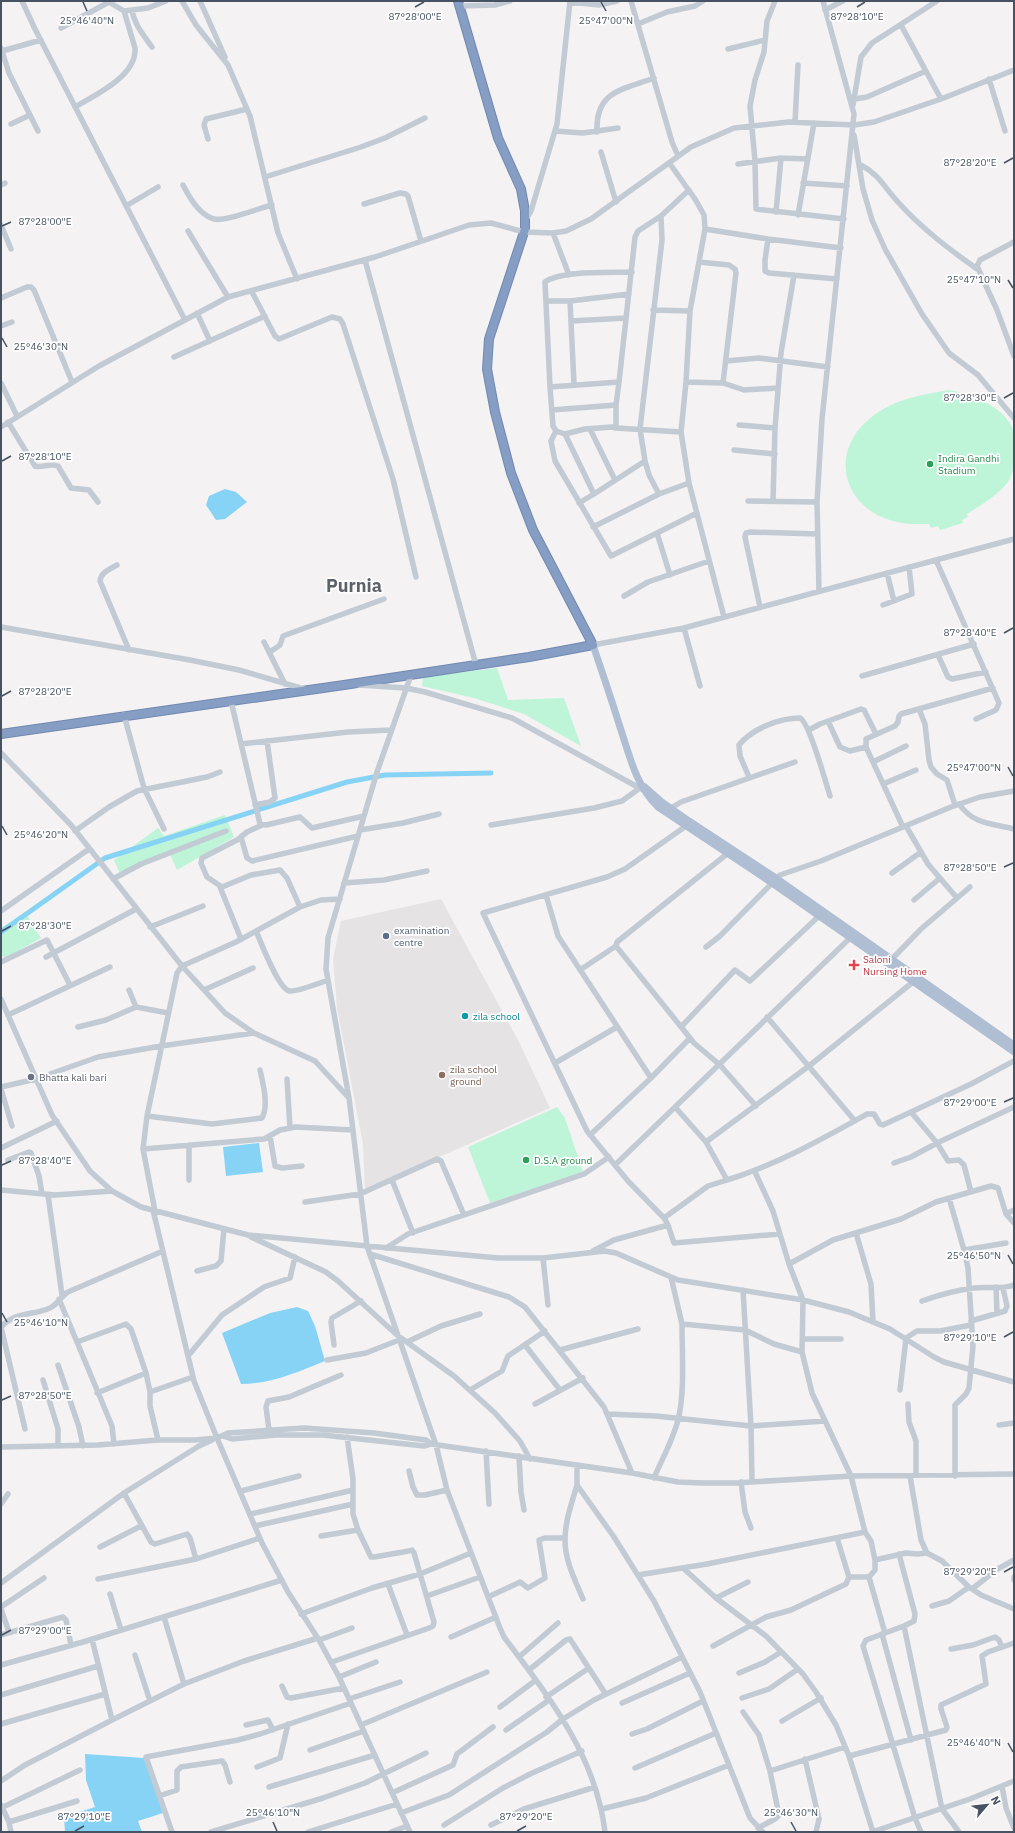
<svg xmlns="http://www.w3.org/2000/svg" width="1015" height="1833" viewBox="0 0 1015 1833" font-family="'IBM Plex Sans',sans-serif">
	<rect width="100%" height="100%" fill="#f4f2f2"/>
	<path fill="#e5e3e4" d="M 441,899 L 519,1042 L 550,1108 L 365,1190 L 363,1144 L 337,1008 L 333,959 L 341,921 Z"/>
	<path fill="#bef4d8" d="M 949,390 C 970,394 1010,408 1014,434 C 1015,440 1014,447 1014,453 C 1014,464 1014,472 1008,482 C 997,496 981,505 967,514 L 968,517 L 962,520 L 963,523 L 940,530 L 938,526 L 931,528 L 929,524 C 917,524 906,525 893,521 C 844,508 829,455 867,421 C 890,400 919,395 949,390 Z
		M 497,668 L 508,700 L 564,698 L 581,746 L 524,714 L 474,698 L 422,686 L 423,677 Z
		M 225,815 L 234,837 L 177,870 L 170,854 L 121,876 L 114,860 L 158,828 L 164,836 Z
		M 25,912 L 41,938 L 5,958 L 1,955 L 1,928 Z
		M 557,1107 L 565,1118 L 583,1172 L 490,1203 L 468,1147 Z"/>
	<path fill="#87d3f5" d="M 225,489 L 236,492 L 247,502 L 225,519 L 216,520 L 206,505 L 209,496 Z
		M 259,1143 L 263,1172 L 226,1176 L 223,1147 Z
		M 297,1307 L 308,1311 L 315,1326 L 325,1361 C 298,1372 271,1384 241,1384 L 222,1333 L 270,1313 Z
		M 85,1754 L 144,1758 L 163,1813 L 138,1821 L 142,1832 L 65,1832 L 64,1817 L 95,1807 L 86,1780 Z"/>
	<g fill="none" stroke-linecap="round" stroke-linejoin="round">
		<path stroke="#87d3f5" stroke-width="5" d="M 1,932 L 105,858 L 347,782 L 385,775 L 491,773"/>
		<defs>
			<path id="highway" d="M 1,734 L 344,685 L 529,657 L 593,645 L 533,530 L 511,473 L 495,412 L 487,369 L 489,339 L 525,229 L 525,211 L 521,189 L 498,138 L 458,1"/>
		</defs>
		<use href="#highway" stroke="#7189b0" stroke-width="10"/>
		<path stroke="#c2cad4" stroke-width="5.5" d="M 22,1 L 35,29 L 185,320
			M 107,1 L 124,11 L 148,8 L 166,1
			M 182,1 L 196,25 L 228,65 L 250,116 L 278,233 L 297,279
			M 200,1 L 225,57
			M 631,1 L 672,142 L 678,156
			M 775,1 L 767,21 L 764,52 L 755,80 L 750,106 L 755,161 L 756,209 L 844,219
			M 570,2 L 599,5 L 617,1
			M 460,6 L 495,5 L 510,1
			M 132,10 C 134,24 144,36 152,47
			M 825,10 L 843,1
			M 638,24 L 667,12 L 695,6 L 703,1
			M 901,25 L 941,99
			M 61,28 L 109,2
			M 1,48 L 9,73 L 38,131
			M 728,49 L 765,40
			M 2,51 L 41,40
			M 989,79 L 1005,131
			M 855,99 L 867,97 L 926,71
			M 853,105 L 861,57 L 872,43 L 937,1
			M 75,107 C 95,95 137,76 135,48 L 124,11
			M 795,122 L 798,65
			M 11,124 L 30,115
			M 555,131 L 583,133 L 618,128
			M 597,132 C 595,91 622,90 654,78
			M 854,135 L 863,189 L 872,220 L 885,249 L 922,314 L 949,353 L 978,375 L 1014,418
			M 208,139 L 204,125 L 206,119 L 247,109
			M 601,152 L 616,202
			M 670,164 L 695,199 L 704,215 L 705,229 L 690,311 L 686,382 L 681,432 L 689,483 L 724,617
			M 738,164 L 781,158 L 808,159
			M 859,164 C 879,174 884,187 898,202 C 921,228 949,249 977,269
			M 265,177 L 361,147 L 385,138 L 425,118
			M 803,183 L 847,186
			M 1,185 L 5,183
			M 183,185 C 189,197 199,215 214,219 C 225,222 259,208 272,205
			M 364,204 L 400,193 L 406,194 L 408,196 L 421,241
			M 126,206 L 158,187
			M 776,212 L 781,158
			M 798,215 L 814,123
			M 661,216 L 662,240 L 640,429 L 645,461 L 594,494 L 565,434 L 585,429 L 612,427 L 616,428 L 681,432
			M 526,219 L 531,211 L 557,124 L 570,1
			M 1,225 L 11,249
			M 705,229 L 768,239 L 841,248
			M 188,231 L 228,297
			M 553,233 L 569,275
			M 768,239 L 765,260 L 765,271 L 769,273 L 837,279
			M 1014,242 L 980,260 L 977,266 L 997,310 L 1014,356
			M 365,260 L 476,665
			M 699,262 L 729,265 L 735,269 L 736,273 L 723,383
			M 632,272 C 610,273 561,270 545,282 L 550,387 L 619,382 L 635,237 L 638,231 L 661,216 L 689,190
			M 252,292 L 275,336 L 279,339 L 332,317 L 340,319 L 343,324 L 393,479 L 416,577
			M 1,298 L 27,287 L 31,287 L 34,290 L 72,382
			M 546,301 L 570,301 L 574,384
			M 570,301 L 629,294
			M 653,310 L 690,311
			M 197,313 L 210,341
			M 571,321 L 626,318
			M 1,326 L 12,322
			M 174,357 L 265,316
			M 726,361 L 759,358 L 828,367
			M 686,382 L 723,383 L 744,390 L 778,388
			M 1,383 L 17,416
			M 550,387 L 553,426 L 556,431 L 565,434
			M 552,410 L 616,405
			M 8,422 L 35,466 C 42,468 50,463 58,466 L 71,488 L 89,490 L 98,502
			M 739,425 L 775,428
			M 1,427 L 99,366 L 228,297 L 375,257 L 469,225 L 491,223 L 524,232 L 553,233 L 566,231 L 591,219 L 691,147 L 734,128 L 789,122 L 854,125 L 874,122 L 941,99 L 1014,70
			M 616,428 L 616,405 L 619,382
			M 590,429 L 615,480
			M 556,431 L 551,441 L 555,461 L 611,556 L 697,513
			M 734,450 L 775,454
			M 659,494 L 689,483
			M 748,501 L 817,502
			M 773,501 L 775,428 L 781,353 L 794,275
			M 579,503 L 594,494
			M 593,527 L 659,494 L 649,475 L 645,461
			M 657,533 L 670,575
			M 936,560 L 999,703 L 996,710 L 976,719
			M 117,565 C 110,569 101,572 100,581 L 129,650
			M 887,573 L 894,601
			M 819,591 L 817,502 L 822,419 L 854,114 L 823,1
			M 624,596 L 648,582 L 709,561
			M 883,605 L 912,594 L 909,567
			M 760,607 L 745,537 L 746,533 L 751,532 L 817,534
			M 1,627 L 190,660 L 239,670 L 304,689
			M 684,628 L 700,686
			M 264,642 L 285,684
			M 593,645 L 684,628 L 1014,539
			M 270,652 L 280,645 L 283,636 L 384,599
			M 938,655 L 948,677 L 952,679 L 986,672
			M 411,675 L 377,772 L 328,938 L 326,969 L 349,1098 L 367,1246 L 436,1445 L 447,1490 L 500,1628 L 504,1637 C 549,1697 596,1756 605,1832
			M 862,676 L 974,644
			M 359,685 L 406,688 L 425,692 L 512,718 L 645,791
			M 231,701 L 260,824 L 266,825 L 300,817 L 312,828 L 364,816
			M 919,709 L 925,724 L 929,760 L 931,767 L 937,774 L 947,780 L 955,805
			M 124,715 L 144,788 L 164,829
			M 828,721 L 840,747 L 850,751 L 866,747
			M 809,730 L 820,724 L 861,709 L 864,710 L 876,734
			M 241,744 L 348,732 L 391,730
			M 1,753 L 71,825 L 182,966 L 225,1013 L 254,1033
			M 873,762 L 906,746
			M 749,777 L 740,756 L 739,745 C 752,729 779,718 800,718 C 809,722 826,783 830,796
			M 883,784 L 916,770
			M 959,804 C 974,825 991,823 1014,829
			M 255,805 L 270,802 L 275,798 L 267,741
			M 671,808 L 681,802 L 795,762
			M 262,825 L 247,832 L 237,840 L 202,858 L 201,863 L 207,877 L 222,887 L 251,875 L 280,870 L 287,878 L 300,907
			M 491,825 L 594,808 L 622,801 L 640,788
			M 906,826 L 928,864 L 957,898
			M 903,827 L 866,747 L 866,739 L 895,726 L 898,722 L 899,716 L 901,714 L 993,688
			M 360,830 L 403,823 L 439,814
			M 75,831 L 109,807 L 137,791 L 207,777 L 220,772
			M 241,837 L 247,858 L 252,861 L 358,836
			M 727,854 L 617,942 L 616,946 L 694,1043 L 720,1065 L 756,1106
			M 892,873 L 921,852
			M 113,879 L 141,864 L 226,831
			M 344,883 L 384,880 L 427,871
			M 220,887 L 241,939
			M 546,895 L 558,936 L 651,1078 L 590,1135
			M 914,900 L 940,878
			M 1,911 L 89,849
			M 150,927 L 203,906
			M 256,931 C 261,942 278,988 289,991 C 296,992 320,983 328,980
			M 706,947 L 720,936 L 780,875 L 821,861 L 951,807 L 980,797 L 1014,791
			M 46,957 L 136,909
			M 892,959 L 921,929 L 970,887
			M 1,962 L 47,940 L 70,985
			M 580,970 L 616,946
			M 913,982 L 809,1066 L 706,1142 L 727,1180 C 776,1165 822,1139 867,1114 L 874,1114 L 880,1124 L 883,1125 L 911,1112 L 937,1143 L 1014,1107
			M 129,990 L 136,1007 L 168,1013
			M 204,990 L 253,968
			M 1,999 L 52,1115 L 90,1171 L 112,1191 L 141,1207 L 248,1235 L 498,1258 L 543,1258 L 605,1251 L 616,1253 L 678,1280 L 803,1300 L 849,1312 L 890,1329 L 934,1357 L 944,1362 L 1014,1382
			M 8,1015 L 110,967
			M 767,1017 L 855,1121
			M 78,1027 L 106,1020 L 136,1007
			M 681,1027 L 735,970 L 750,981 L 819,916
			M 555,1063 L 617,1027
			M 651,1078 L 690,1038
			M 287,1079 L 290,1128
			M 1,1087 L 36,1079 L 98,1057 L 161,1046 L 254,1033 L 315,1061 L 348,1097
			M 1,1089 L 12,1126
			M 675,1107 L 706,1142
			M 911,1112 L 971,1084 L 1014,1061
			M 147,1116 L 212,1124 L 262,1118 C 269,1105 263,1084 260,1070
			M 270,1136 L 275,1166 L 282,1168 L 302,1166
			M 1,1148 L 57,1121
			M 143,1149 L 264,1139 L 280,1130 L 296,1127 L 353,1130
			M 8,1160 L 29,1152 L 31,1153 L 39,1176 L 42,1194
			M 894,1163 L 911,1157 L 937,1143 L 948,1161 L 959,1160 L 964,1165 L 971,1192
			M 615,1165 L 850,938
			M 189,1180 L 189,1145
			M 392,1180 L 413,1233
			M 1,1190 L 55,1195 L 112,1191
			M 48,1195 L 62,1295
			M 949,1198 L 964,1250 L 968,1268 L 973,1346 L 969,1388 L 966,1394 L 955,1405 L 955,1476
			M 305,1202 L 360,1194 L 437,1159 L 441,1161 L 464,1215
			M 153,1210 L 194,1381 L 217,1438 L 262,1543 L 288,1592 L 319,1640 L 339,1677 L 410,1832
			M 1014,1210 L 1006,1214 L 1014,1223
			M 155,1211 L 143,1149 L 147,1116 L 177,973 L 182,966 L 236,942 L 300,907 L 321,900 L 340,899
			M 664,1218 L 628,1181 L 587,1131 L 483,913 L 607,877 L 625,869 L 686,826
			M 668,1225 L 674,1243 L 780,1234
			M 856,1233 L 871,1284 L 873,1322
			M 251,1237 L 326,1272 L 338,1281 L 397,1335 L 454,1376 L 495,1413 L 520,1441 L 530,1459
			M 386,1248 L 408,1234 L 584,1174 L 609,1157
			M 964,1250 L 1006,1243
			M 593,1251 L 614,1240 L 668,1225 L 664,1218 L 708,1186 L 727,1180
			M 370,1254 L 509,1297 L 525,1307 L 604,1407 L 632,1473
			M 543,1258 L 548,1305
			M 966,1259 L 995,1253
			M 789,1264 L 833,1240 L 901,1219 L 936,1202 L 991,1186 L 998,1188 L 1006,1214
			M 197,1271 L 216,1266 L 221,1261 L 224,1229
			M 671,1277 L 682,1324
			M 996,1287 L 997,1313
			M 743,1290 L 751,1426 L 752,1482
			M 59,1299 L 77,1342
			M 922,1301 C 939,1295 956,1290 974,1288 C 988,1286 1001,1290 1014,1285
			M 971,1321 L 1005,1311 L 1007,1306 L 1003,1288
			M 1,1327 C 16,1311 32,1316 50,1308 C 57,1305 61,1296 68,1292 L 163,1251
			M 1,1327 L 25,1429
			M 803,1339 L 841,1339
			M 407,1342 L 441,1326 L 480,1314
			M 334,1345 L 331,1322 L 332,1318 L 361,1301
			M 525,1345 L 560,1390
			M 560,1350 L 638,1329
			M 188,1356 L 222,1315 L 264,1287 L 290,1278 L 295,1257
			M 327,1360 L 366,1353 L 399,1340
			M 58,1365 L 79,1427 L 83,1446
			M 43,1380 L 58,1429 L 58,1446
			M 470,1390 L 502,1371 L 508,1356 L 545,1331
			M 900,1390 L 906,1338 L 917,1331 L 940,1331 L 971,1325
			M 150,1392 L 193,1377
			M 97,1393 L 146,1373
			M 535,1404 L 583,1378
			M 908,1404 L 909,1422 L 916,1441 L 916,1475
			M 607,1414 L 656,1416 L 751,1426 L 825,1421
			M 999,1425 L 1014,1423
			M 269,1430 L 266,1407 L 268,1401 L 289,1397 L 341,1375
			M 223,1436 L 232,1439 L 276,1435 L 323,1435 L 424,1446 L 431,1444 L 632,1473 L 678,1482 L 702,1483 L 735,1483 L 851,1476 L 1014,1474
			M 114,1444 L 112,1426 L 77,1342 L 126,1324 L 131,1329 L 146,1373 L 150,1392 L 150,1406 L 158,1440
			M 1,1447 L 98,1445 L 158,1440 L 195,1440 L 217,1438 L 228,1433 L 304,1428 L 374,1433 L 426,1440 L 431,1444
			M 486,1451 L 489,1504
			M 519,1456 L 521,1492 L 524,1510
			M 577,1465 L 577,1485 L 614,1537 L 654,1601 L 700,1692 L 750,1818 L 763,1832
			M 409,1471 L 413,1487 L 417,1495 L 425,1495 L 447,1490
			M 910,1476 L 921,1540 L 927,1553 L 942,1561 L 969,1587 L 981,1595 L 1014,1609
			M 654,1478 C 662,1459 673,1440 678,1420 C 685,1393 682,1354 682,1324 L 745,1330 L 774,1344 L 802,1352
			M 741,1482 L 745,1512 L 751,1528
			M 577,1485 C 572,1502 565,1521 565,1540 C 565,1561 575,1580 583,1599
			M 241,1491 L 299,1476
			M 124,1493 L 151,1542 L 155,1544 L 187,1534 L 190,1538 L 196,1559
			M 1,1504 L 8,1494
			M 251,1514 L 353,1490
			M 255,1526 L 353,1504
			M 865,1532 L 871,1541 L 875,1560 L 906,1553 L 917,1554 L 927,1553
			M 321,1536 L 358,1530
			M 100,1547 L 141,1526
			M 899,1554 L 915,1614 L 914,1621 L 904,1626 L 942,1809 L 959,1832
			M 683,1568 L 716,1598 L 766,1636 L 803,1674 L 816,1692 L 836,1725 L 849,1756 L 873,1832
			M 638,1575 L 707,1564 L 865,1532 L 851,1476 L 812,1393 L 802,1352 L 803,1300 L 789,1264 L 773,1211 L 755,1172
			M 849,1577 L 869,1577 L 875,1570 L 875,1560
			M 869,1577 L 885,1633
			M 1014,1577 L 1014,1580
			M 98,1579 L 196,1559 L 260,1538
			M 1,1583 L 124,1493 L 199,1446 L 212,1440
			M 388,1584 L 407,1635
			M 972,1589 L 996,1570 L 1014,1560
			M 110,1594 L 121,1630
			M 427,1596 L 480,1577
			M 488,1597 L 518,1583 L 520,1582 L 528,1588 L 545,1578 L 539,1540 L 545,1538 L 565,1538
			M 716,1598 L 748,1582
			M 932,1606 L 949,1601 L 969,1587
			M 1,1607 L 44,1578
			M 1,1609 L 9,1632
			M 301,1614 L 372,1588 L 420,1574 L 471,1553
			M 164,1617 L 184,1684
			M 904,1626 L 866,1640 L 863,1646 L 915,1818 L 921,1832
			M 882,1634 L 911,1740
			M 1,1635 L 63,1617 L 66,1620 L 71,1645
			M 451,1637 L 496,1617
			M 319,1640 L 352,1628
			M 713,1646 L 766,1617 L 791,1610 L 846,1584 L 849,1577 L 837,1538
			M 951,1649 L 973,1645 L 995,1637 L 999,1640 L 1002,1647
			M 135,1655 L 150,1701
			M 519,1657 L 558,1623
			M 332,1662 L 429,1628 L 433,1626 L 434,1622 L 414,1553 L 412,1550 L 409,1551 L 374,1557 L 371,1557 L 358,1530 L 353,1514 L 353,1479 L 347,1437
			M 1,1665 L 83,1642 L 282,1580
			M 529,1670 L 566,1640 L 570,1639 L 605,1693
			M 739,1673 L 765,1662 L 781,1652
			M 339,1677 L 376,1662
			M 282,1686 L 287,1697 L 291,1698 L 344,1688
			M 1,1695 L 98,1666
			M 546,1697 L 589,1668
			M 742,1698 L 769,1689 L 798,1669
			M 349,1699 L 400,1682
			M 622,1703 L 690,1673
			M 500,1707 L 536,1680
			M 743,1712 L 759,1735 L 770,1771
			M 112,1720 L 184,1684 L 244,1661 L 318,1638
			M 782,1721 L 821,1698
			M 1,1724 L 105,1694
			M 246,1725 L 268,1720 L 273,1730
			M 361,1725 L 487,1672
			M 506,1730 L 549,1700
			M 632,1734 L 647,1729 L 703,1701
			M 310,1750 L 364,1731
			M 849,1756 L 946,1730 L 947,1727 L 941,1709 L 941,1705 L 986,1684 L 982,1656 L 988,1652 L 1014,1643
			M 805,1759 L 819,1819 L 816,1832
			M 257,1767 L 280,1758 L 288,1724
			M 635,1768 L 716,1733
			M 1,1781 L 25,1765 L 112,1720 L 92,1639
			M 1002,1786 L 1006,1808 L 1014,1828
			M 269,1787 L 375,1755
			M 392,1793 L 453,1765 L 457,1754 L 493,1727
			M 159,1796 L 177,1790 L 177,1771 L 181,1767 L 222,1761 L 225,1765 L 230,1782
			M 1,1805 L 9,1822 L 11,1832
			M 1,1808 L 80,1770
			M 602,1809 L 646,1798 L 729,1765
			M 401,1813 L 449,1795 L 547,1732 L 563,1719 L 594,1700 L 682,1657
			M 9,1822 L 77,1801
			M 444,1825 L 503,1788 L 530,1774 L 582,1751
			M 491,1825 L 524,1809 L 595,1787
			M 758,1828 L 775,1819 L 779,1815 L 770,1771 L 845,1747
			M 172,1832 L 146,1757 L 238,1740 L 260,1734 L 351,1703
			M 211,1832 L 323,1798 L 365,1783 L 426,1753
			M 308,1832 L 397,1804
			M 391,1832 L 407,1826
			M 872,1832 L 970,1799 L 1014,1781"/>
		<path stroke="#afbed3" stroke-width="7" d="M 593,645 C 602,672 611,698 619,724 C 629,753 635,785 658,807 L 772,883 L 1014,1052
			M 645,787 L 662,802 L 689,821 L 776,878 L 1014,1045"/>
		<use href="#highway" stroke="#869ec4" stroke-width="8"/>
	</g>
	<path fill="none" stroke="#475362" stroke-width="1.5" d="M 83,2 L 87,11M 601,2 L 606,11M 415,7 L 424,2M 857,7 L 865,2M 1004,163 L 1013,158M 2,226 L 11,222M 1008,280 L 1013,288M 2,338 L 7,347M 1004,398 L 1013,393M 2,461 L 11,456M 1004,633 L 1013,628M 2,696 L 11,691M 1008,767 L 1013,776M 2,826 L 7,835M 1004,867 L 1013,863M 2,931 L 11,926M 1004,1102 L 1013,1098M 2,1165 L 11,1161M 1008,1255 L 1013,1264M 2,1313 L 7,1322M 1004,1337 L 1013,1332M 2,1400 L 11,1396M 1004,1572 L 1013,1567M 2,1635 L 11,1630M 1008,1743 L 1013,1752M 273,1822 L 277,1831M 791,1822 L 796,1831M 75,1831 L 84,1826M 517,1831 L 526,1826"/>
	<g fill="#2e9e5b" stroke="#fff" stroke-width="1.5">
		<circle cx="930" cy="464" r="4"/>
		<circle cx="526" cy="1160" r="4"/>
	</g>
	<circle fill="#5c6f8a" stroke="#fff" stroke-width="1.5" cx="386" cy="936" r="4"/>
	<path fill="#e0444e" stroke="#fff" stroke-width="1.5" d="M852 959h4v4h4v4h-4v4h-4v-4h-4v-4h4z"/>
	<circle fill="#0f9aa8" stroke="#fff" stroke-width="1.5" cx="465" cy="1016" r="4"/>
	<circle fill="#8d6e63" stroke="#fff" stroke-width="1.5" cx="442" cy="1075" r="4"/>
	<circle fill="#6b7280" stroke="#fff" stroke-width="1.5" cx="31" cy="1077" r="4"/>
	<g text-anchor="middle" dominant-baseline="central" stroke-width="3.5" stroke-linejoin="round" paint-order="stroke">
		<g font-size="10" fill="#27864d" stroke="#fff" text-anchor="start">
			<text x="938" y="458">Indira Gandhi<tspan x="938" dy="12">Stadium</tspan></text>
			<text x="534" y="1160">D.S.A ground</text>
		</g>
		<g font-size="10" fill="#4e5e75" stroke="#fff" text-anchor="start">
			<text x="394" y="930">examination<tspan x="394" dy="12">centre</tspan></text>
		</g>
		<g font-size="10" fill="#be3a42" stroke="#fff" text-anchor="start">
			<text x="863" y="959">Saloni<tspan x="863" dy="12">Nursing Home</tspan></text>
		</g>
		<g font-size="10" fill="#0d838f" stroke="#fff" text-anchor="start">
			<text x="473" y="1016">zila school</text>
		</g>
		<g font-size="10" fill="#785e54" stroke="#fff" text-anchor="start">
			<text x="450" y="1069">zila school<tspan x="450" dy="12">ground</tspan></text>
		</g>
		<g font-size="10" fill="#5b616d" stroke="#fff" text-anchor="start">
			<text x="39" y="1077">Bhatta kali bari</text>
		</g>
		<g font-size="18" font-weight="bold" fill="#5d6168" stroke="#fff">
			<text x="354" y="585">Purnia</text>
		</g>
	</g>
	<g font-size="10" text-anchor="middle" fill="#475362" stroke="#fff" stroke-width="3.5" stroke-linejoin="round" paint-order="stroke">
		<text x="415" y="20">87°28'00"E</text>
		<text x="857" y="20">87°28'10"E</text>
		<text x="87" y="24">25°46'40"N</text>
		<text x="606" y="24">25°47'00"N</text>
		<text x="970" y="166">87°28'20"E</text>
		<text x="45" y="225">87°28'00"E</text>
		<text x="974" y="283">25°47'10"N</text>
		<text x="41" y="350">25°46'30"N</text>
		<text x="970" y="401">87°28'30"E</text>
		<text x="45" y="460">87°28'10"E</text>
		<text x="970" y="636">87°28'40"E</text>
		<text x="45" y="695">87°28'20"E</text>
		<text x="974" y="771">25°47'00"N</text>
		<text x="41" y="838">25°46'20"N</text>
		<text x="970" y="871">87°28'50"E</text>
		<text x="45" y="929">87°28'30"E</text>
		<text x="970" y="1106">87°29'00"E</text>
		<text x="45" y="1164">87°28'40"E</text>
		<text x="974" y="1259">25°46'50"N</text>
		<text x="41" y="1326">25°46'10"N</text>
		<text x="970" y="1341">87°29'10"E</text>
		<text x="45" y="1399">87°28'50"E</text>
		<text x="970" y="1575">87°29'20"E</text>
		<text x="45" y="1634">87°29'00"E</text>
		<text x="974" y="1746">25°46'40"N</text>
		<text x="273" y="1816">25°46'10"N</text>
		<text x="791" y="1816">25°46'30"N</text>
		<text x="84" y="1820">87°29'10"E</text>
		<text x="526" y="1820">87°29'20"E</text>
	</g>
	<rect width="1015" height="1833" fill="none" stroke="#475362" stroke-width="4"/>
	<g transform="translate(987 1805) rotate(62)" stroke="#ffffff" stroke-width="3" paint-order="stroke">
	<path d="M0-3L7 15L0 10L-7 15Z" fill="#475362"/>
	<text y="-6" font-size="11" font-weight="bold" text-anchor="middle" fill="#475362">N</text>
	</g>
</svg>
